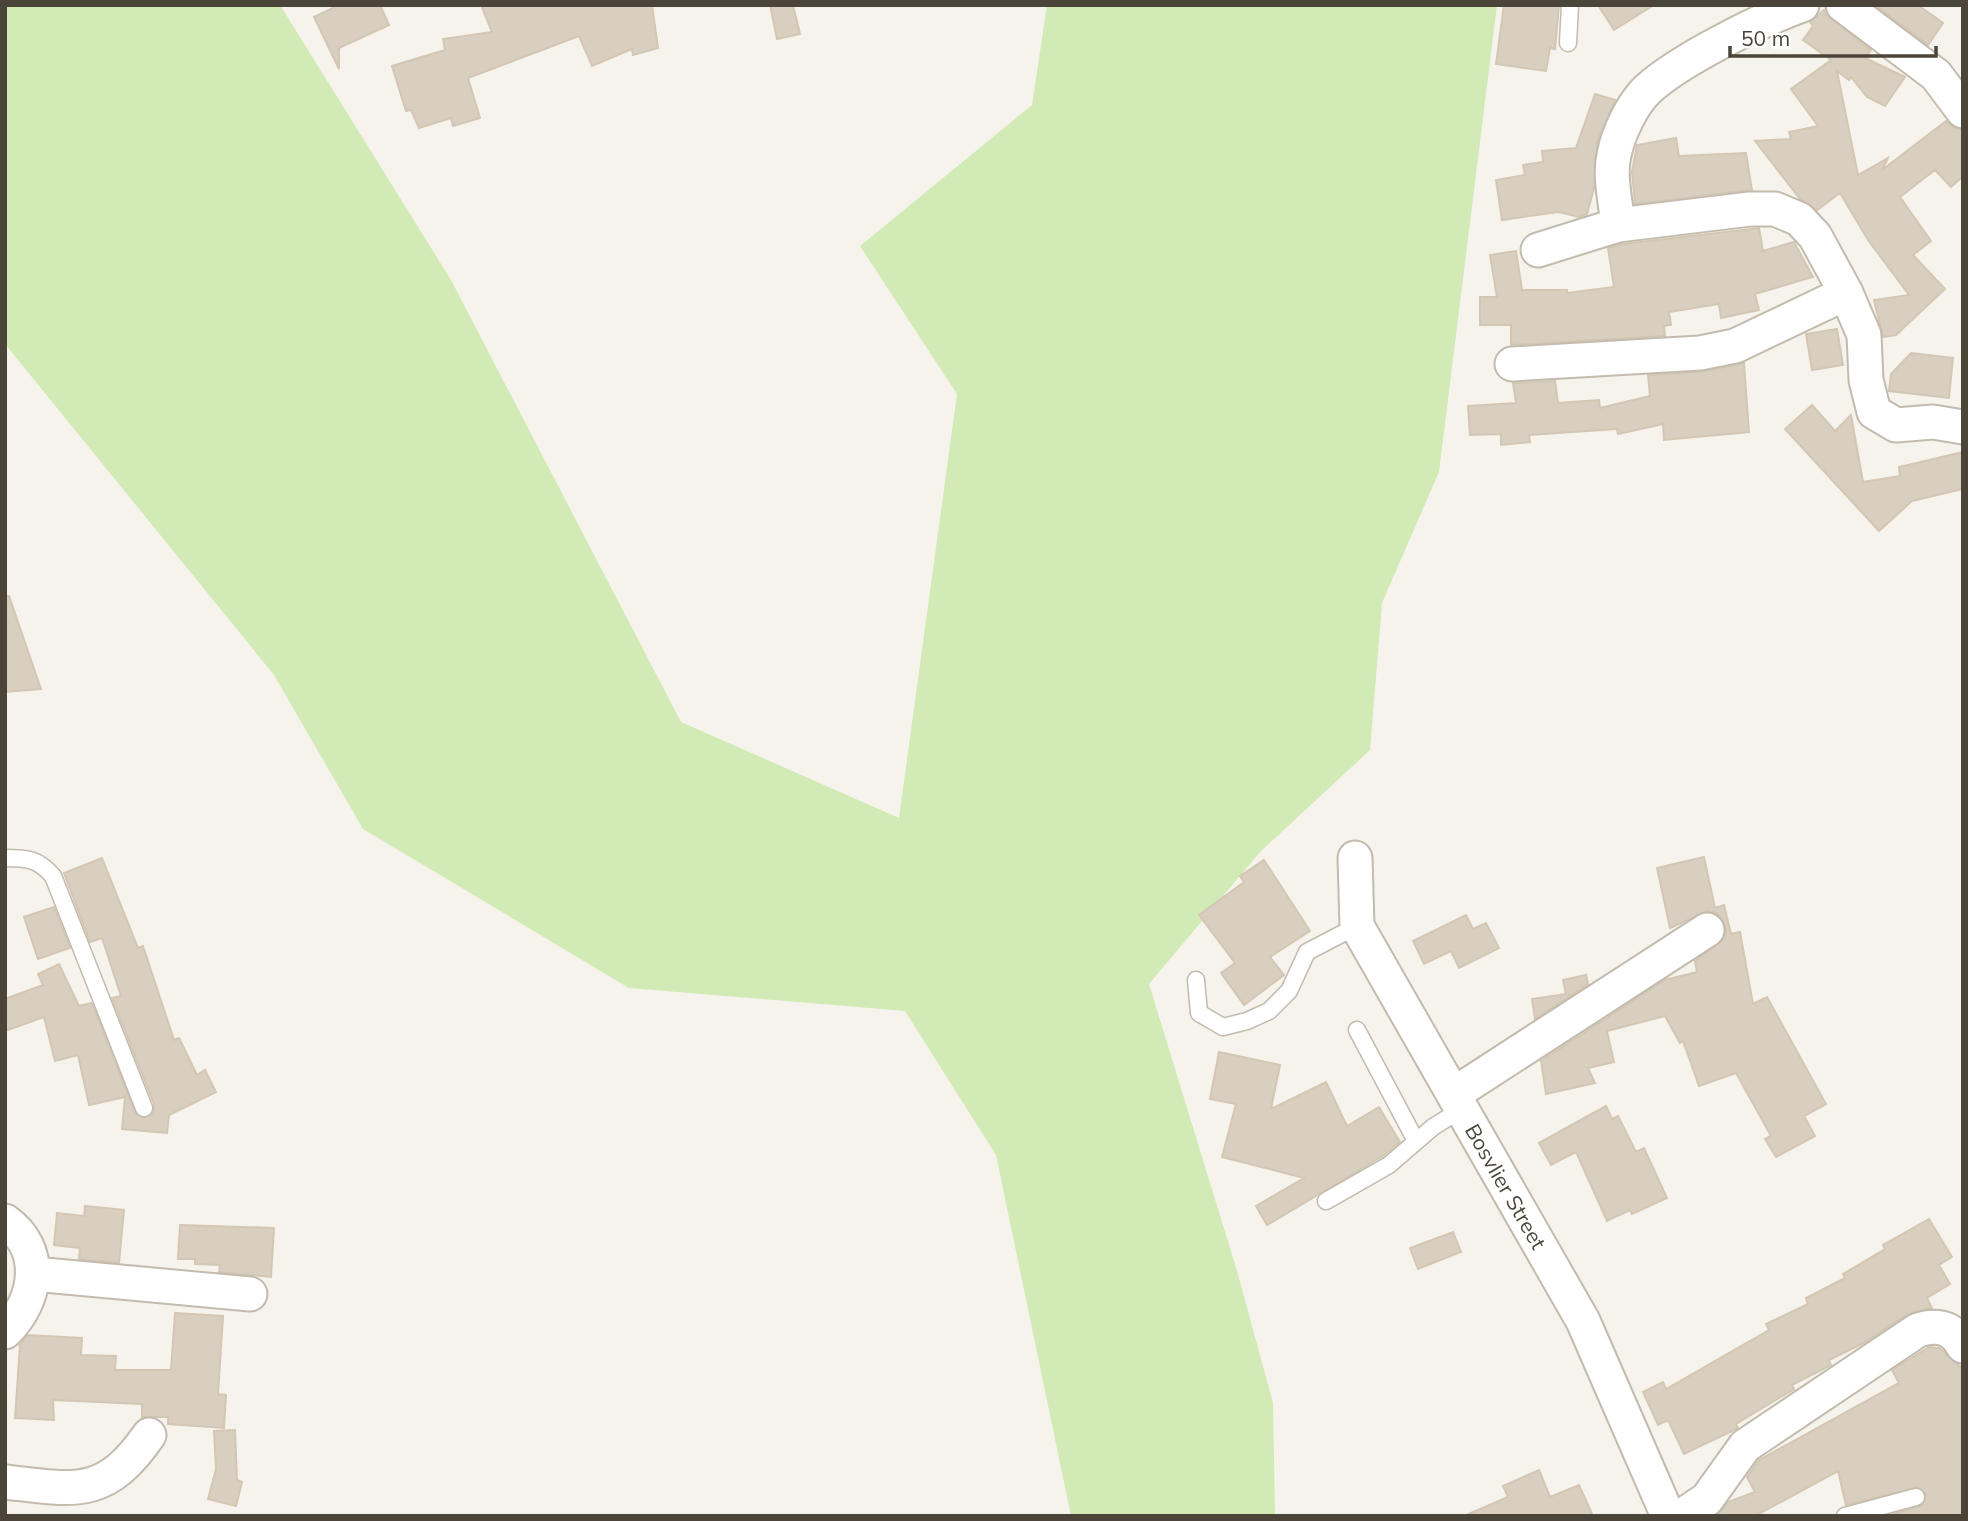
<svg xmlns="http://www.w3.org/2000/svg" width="1968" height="1521" viewBox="0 0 1968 1521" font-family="Mulish,sans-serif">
	<rect width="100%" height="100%" fill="#f6f3ec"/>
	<path fill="#d2eab5" d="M 5,5 L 280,5 L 451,280 L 681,722 L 899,818 L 957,394 L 860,246 L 1032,105 L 1047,5 L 1497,5 L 1439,472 L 1382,603 L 1370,750 L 1260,852 L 1149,984 L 1237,1271 L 1273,1403 L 1275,1516 L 1071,1516 L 996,1155 L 905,1011 L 629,988 L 363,829 L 274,675 L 5,344 Z"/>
	<path fill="#d8cfc1" stroke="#d3c7b4" stroke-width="2" d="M 339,5 L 380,5 L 389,25 L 339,48 L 339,69 L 314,17 Z
		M 481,5 L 652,5 L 658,48 L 633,55 L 632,49 L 592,66 L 579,36 L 468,78 L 480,118 L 453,126 L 451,118 L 419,128 L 411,110 L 406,111 L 392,66 L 445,50 L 443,39 L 492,32 Z
		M 770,5 L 793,5 L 800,34 L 777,39 Z
		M 1504,5 L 1559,5 L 1555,49 L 1550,48 L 1546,71 L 1496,64 Z
		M 1598,5 L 1654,5 L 1614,30 Z
		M 1875,5 L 1918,5 L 1943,23 L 1928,45 Z
		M 1824,10 L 1826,15 L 1871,50 L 1865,58 L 1905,77 L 1885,106 L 1867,97 L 1851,77 L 1849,80 L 1837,71 L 1858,175 L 1888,158 L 1882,170 L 1946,121 L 1955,128 L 1963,130 L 1963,176 L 1951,187 L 1935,170 L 1900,197 L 1931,241 L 1913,255 L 1945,289 L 1896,335 L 1883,337 L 1874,300 L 1909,295 L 1868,240 L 1840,193 L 1817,210 L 1800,199 L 1755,141 L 1791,139 L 1789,132 L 1818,126 L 1791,89 L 1831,60 L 1803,40 L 1813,26 L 1810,22 Z
		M 1595,94 L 1615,100 L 1597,142 L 1594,188 L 1587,214 L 1579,217 L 1558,212 L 1502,220 L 1496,180 L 1525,175 L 1523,165 L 1543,162 L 1542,151 L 1576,148 Z
		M 1676,138 L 1679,156 L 1746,153 L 1752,190 L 1635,204 L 1632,172 L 1637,145 Z
		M 1759,228 L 1763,251 L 1794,242 L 1813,277 L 1755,294 L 1759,310 L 1721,318 L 1719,304 L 1669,312 L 1671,325 L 1664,326 L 1665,336 L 1511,345 L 1511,325 L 1480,325 L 1480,297 L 1497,297 L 1490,255 L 1516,251 L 1522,290 L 1567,290 L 1567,293 L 1614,287 L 1608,248 L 1622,244 Z
		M 1837,329 L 1843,365 L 1812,370 L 1806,334 Z
		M 1911,353 L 1953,358 L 1949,398 L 1889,391 L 1891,374 Z
		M 1744,363 L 1749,432 L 1664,440 L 1663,424 L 1618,434 L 1617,429 L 1529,435 L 1530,442 L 1501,445 L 1501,434 L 1470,435 L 1468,406 L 1516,403 L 1513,383 L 1555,381 L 1558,403 L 1599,400 L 1600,408 L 1650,396 L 1648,375 L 1701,372 Z
		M 1812,405 L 1835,431 L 1851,415 L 1863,482 L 1900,476 L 1899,467 L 1963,452 L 1963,489 L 1912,501 L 1879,531 L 1785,429 Z
		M 5,596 L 9,596 L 41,689 L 5,692 Z
		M 1704,857 L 1715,908 L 1724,905 L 1731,934 L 1740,932 L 1753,1004 L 1767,997 L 1826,1104 L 1804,1116 L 1815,1136 L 1776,1157 L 1765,1139 L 1771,1136 L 1736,1073 L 1699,1086 L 1683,1041 L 1680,1043 L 1665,1016 L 1607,1031 L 1614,1062 L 1588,1068 L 1595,1083 L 1546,1094 L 1541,1061 L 1665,980 L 1697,972 L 1695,961 L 1724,939 L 1726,930 L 1723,920 L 1716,913 L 1707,911 L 1670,928 L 1657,868 Z
		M 102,858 L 138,948 L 143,946 L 174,1040 L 179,1038 L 197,1075 L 205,1070 L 216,1092 L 169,1115 L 167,1133 L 122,1129 L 125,1097 L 89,1105 L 78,1055 L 55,1061 L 44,1017 L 5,1031 L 5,999 L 43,985 L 38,974 L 59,964 L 79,1006 L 92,1003 L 135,1112 L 143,1118 L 153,1114 L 154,1104 L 112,998 L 121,996 L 102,938 L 90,942 L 64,873 Z
		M 1264,860 L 1310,931 L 1270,957 L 1284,975 L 1244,1005 L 1221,973 L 1235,963 L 1199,915 L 1244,882 L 1240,876 Z
		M 54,907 L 70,948 L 38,959 L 24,917 Z
		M 1466,915 L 1473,929 L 1486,923 L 1499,948 L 1459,968 L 1451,951 L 1424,964 L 1413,941 Z
		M 1586,975 L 1588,984 L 1535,1019 L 1532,999 L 1566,994 L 1563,980 Z
		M 1219,1052 L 1280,1065 L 1271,1109 L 1326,1082 L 1347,1126 L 1379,1107 L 1400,1142 L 1383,1156 L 1267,1225 L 1256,1206 L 1304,1178 L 1222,1157 L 1236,1104 L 1210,1099 Z
		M 1606,1106 L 1612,1119 L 1618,1116 L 1636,1152 L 1644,1148 L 1667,1198 L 1632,1214 L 1630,1210 L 1607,1221 L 1576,1152 L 1551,1165 L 1539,1143 Z
		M 85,1206 L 124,1210 L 119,1263 L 79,1259 L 80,1248 L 54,1245 L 57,1213 L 84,1216 Z
		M 1929,1219 L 1952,1257 L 1939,1265 L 1950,1284 L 1927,1298 L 1932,1308 L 1908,1314 L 1864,1343 L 1829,1360 L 1831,1365 L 1792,1385 L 1794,1389 L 1736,1424 L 1738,1428 L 1734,1430 L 1684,1454 L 1668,1420 L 1658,1425 L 1643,1392 L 1663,1382 L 1666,1389 L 1769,1330 L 1766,1324 L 1808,1304 L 1806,1298 L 1845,1278 L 1843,1274 L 1885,1249 L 1883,1245 Z
		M 180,1225 L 274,1228 L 271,1277 L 219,1272 L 220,1265 L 195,1264 L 195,1259 L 178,1259 Z
		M 1453,1232 L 1461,1252 L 1418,1269 L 1410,1248 Z
		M 175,1313 L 223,1316 L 218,1394 L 226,1395 L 224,1428 L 168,1424 L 168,1417 L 142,1417 L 142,1404 L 53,1400 L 54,1420 L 15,1418 L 20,1345 L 28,1335 L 82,1338 L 81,1355 L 116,1356 L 115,1370 L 171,1370 Z
		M 1929,1347 L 1939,1348 L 1963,1369 L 1963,1516 L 1887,1516 L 1923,1505 L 1926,1494 L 1918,1487 L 1846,1505 L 1838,1471 L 1755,1516 L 1717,1516 L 1728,1502 L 1755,1492 L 1747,1477 L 1759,1460 L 1899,1383 L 1892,1370 Z
		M 235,1430 L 237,1480 L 242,1482 L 236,1506 L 208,1499 L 216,1469 L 214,1431 Z
		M 1539,1470 L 1550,1497 L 1579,1485 L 1593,1516 L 1464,1516 L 1508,1497 L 1503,1486 Z"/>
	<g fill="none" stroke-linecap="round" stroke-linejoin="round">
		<defs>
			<path id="lane" d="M 1568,43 L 1570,5
				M 5,858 C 28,858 38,859 53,876 L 144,1108
				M 1196,980 L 1199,1013 L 1223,1027 L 1247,1021 L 1269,1011 L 1289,991 L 1307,952 L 1357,926
				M 1357,1030 L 1416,1141
				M 1326,1201 L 1389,1165 L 1433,1127 L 1462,1109
				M 1845,1516 L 1916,1497"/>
			<g id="street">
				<path d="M 1843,5 L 1936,75 L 1963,111"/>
				<path d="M 1618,225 C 1616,204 1609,176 1614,155 C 1618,134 1632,104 1648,89 C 1680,60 1760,20 1802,5"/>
				<path d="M 1538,250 L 1618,225 L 1750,209 L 1775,209 L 1799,219 L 1815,236 L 1846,293 L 1864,335 L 1866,380 L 1874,412 L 1896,425 L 1933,422 L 1963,427"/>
				<path d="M 1512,364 L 1700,353 L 1735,346 L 1846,293"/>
				<path id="s1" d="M 1355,858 L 1357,926 L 1583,1321 L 1668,1516"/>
				<path d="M 1454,1094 L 1707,930"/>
				<path d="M 5,1221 C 45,1249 38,1300 5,1332"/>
				<path d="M 34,1274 L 250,1294"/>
				<path d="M 5,1482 C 75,1490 105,1499 149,1435"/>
				<path d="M 1682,1516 L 1707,1499 L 1745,1446 L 1918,1330 C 1938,1324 1952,1327 1963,1346"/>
			</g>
		</defs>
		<use href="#lane" stroke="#c2bbae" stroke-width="19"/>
		<use href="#street" stroke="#c2bbae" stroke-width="37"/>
		<use href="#lane" stroke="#fff" stroke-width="16"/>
		<use href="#street" stroke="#fff" stroke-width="33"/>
	</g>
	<g text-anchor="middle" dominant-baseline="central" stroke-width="5" stroke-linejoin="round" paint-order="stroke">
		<g font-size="21" fill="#4b4439" stroke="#fff">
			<text stroke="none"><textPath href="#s1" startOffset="368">Bosvlier Street</textPath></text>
		</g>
	</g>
	<rect width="1968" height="1521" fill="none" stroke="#4b4439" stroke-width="14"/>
	<path d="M1730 46v10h206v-10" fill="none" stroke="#4b4439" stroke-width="3.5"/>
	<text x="1741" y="46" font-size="21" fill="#4b4439" stroke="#ffffff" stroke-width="5" paint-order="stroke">50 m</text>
</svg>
